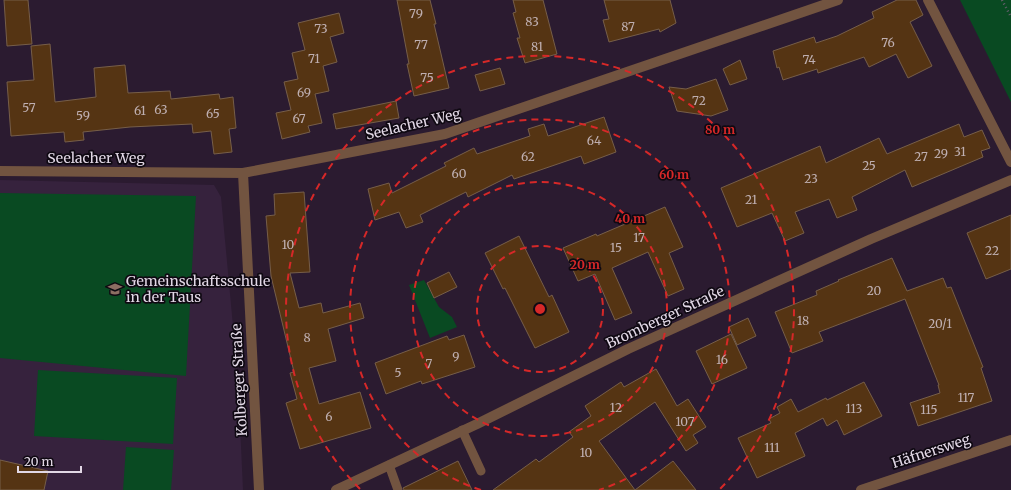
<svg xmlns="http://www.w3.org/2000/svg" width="1011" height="490" viewBox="0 0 1011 490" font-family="Merriweather,serif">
	<rect width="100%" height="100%" fill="#2b1b30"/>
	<path fill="#36223d" d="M 0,180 L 214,185 L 221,197 L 238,380 L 243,490 L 0,490 Z"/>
	<path fill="#094a22" d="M 960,0 L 1011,0 L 1011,102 Z
		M 0,193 L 196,196 L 186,376 L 0,358 Z
		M 424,280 L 439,307 L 452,317 L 457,327 L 430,338 L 409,285 Z
		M 38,370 L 177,378 L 173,444 L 34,436 Z
		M 126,447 L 174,450 L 171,490 L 123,490 Z"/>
	<path fill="#553413" stroke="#765e49" d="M 4,0 L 28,0 L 32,44 L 7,46 Z
		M 397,0 L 430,0 L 436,24 L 434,24 L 449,88 L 414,96 L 407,64 L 409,64 Z
		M 513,0 L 543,0 L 557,54 L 525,63 L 517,38 L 520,38 L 513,13 L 516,12 Z
		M 604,0 L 670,0 L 676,23 L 660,32 L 659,29 L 609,42 L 603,20 L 609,19 Z
		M 897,0 L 916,0 L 923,15 L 910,22 L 932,66 L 908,78 L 896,54 L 869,67 L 864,57 L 818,73 L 817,69 L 783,80 L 779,67 L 777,68 L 773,51 L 814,37 L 816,43 L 837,36 L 874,18 L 872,12 Z
		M 339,13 L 344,33 L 330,37 L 337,62 L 323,66 L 329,91 L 315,94 L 322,123 L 308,126 L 310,132 L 282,139 L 276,113 L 291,110 L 284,82 L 298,79 L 292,53 L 305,50 L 298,23 Z
		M 50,44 L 55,102 L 96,97 L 94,68 L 125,65 L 128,93 L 170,91 L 171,99 L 219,94 L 220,99 L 233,97 L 236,128 L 229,129 L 232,152 L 214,154 L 211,131 L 193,133 L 192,124 L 130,127 L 83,132 L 84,140 L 65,142 L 64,132 L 11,136 L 7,82 L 34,80 L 31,46 Z
		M 740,60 L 747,79 L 730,85 L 723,69 Z
		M 500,68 L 505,84 L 480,91 L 475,75 Z
		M 716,79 L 728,110 L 711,116 L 677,111 L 669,87 L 686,89 Z
		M 396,101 L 399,118 L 336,129 L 333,114 Z
		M 604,117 L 616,152 L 584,164 L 581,156 L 514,179 L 512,175 L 468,197 L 466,192 L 420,215 L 423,222 L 406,228 L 399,212 L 375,220 L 368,189 L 389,183 L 392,193 L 446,166 L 444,163 L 474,148 L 477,154 L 530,136 L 528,129 L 544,124 L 548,136 Z
		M 959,124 L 964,137 L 982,130 L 990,148 L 981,151 L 983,157 L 912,187 L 905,170 L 852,197 L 857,210 L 837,218 L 829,199 L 795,212 L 804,233 L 785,241 L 772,213 L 737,227 L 721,188 L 820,146 L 826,163 L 879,138 L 887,154 Z
		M 304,192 L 310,272 L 290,273 L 299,308 L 321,303 L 323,313 L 360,303 L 364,318 L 328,329 L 336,361 L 309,368 L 319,404 L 360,392 L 371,428 L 300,449 L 286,403 L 297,399 L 290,373 L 294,372 L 271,276 L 266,216 L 275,215 L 274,194 Z
		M 665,207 L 683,247 L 669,253 L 684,289 L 668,296 L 648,252 L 612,268 L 632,313 L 615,320 L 595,274 L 578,281 L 563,248 L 596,234 L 597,236 Z
		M 1011,215 L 1011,269 L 986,279 L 967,233 Z
		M 519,236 L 549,297 L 552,295 L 569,332 L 535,348 L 505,288 L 503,289 L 485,253 Z
		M 892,258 L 907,291 L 943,278 L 947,288 L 951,287 L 983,367 L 981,368 L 992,401 L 918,426 L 910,403 L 940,393 L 938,385 L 939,385 L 905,299 L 819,332 L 823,341 L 792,353 L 775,312 L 817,295 L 816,291 L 839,281 L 838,280 Z
		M 449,272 L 457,287 L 434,298 L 427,283 Z
		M 748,318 L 756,336 L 737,345 L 729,327 Z
		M 731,334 L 747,368 L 712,384 L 696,351 Z
		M 464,335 L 475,367 L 422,384 L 421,381 L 386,394 L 375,363 L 447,336 L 449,340 Z
		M 656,369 L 677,406 L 688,399 L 706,427 L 693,435 L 698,443 L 686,451 L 655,402 L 599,441 L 635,490 L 673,461 L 696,490 L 493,490 L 536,459 L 539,462 L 573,437 L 569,432 L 591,416 L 585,406 L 621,382 L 624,387 Z
		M 864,382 L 882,416 L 844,435 L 837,420 L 827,426 L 823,418 L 795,433 L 805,456 L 757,478 L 738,438 L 771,423 L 769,419 L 780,413 L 777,407 L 791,399 L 798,412 L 826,398 L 827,400 Z
		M 0,460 L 48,471 L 44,490 L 0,490 Z
		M 458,461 L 472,490 L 404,490 L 403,488 Z"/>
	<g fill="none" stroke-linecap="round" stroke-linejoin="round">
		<path stroke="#6d6072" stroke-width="2.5" stroke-dasharray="1 3" stroke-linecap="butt" d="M 1002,0 L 1011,17"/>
		<path stroke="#725440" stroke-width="9" d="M 462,430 L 481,471
			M 389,465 L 398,490"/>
		<path stroke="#725440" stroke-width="10" d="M 928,0 L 1011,162
			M 0,171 L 243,173 L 445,134 L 838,0
			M 243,173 L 259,490
			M 336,490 L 477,424 L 628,349 L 871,239 L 1011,180
			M 861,490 L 1011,440"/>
	</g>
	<g fill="none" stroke="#d62828" stroke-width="2" stroke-dasharray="7 5">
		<circle cx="540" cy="309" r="63"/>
		<circle cx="540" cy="309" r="127"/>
		<path d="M481 490A190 190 0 1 1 599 490"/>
		<path d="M360 489A254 254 0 1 1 720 489"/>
	</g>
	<defs>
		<symbol id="school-bare" viewBox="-9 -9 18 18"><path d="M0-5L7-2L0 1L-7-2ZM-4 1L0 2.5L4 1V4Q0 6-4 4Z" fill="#8d6e63" stroke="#0f0912" stroke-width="2.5" paint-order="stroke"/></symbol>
	</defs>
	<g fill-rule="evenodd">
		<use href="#school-bare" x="105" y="279" width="20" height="20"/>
	</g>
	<g text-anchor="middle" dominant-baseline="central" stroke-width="3.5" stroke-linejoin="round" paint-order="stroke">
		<g font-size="12" fill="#bfafb1">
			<text x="416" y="13">79</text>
			<text x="532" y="21">83</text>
			<text x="628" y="26">87</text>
			<text x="321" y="28">73</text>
			<text x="888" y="42">76</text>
			<text x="421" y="44">77</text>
			<text x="537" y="46">81</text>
			<text x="314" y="58">71</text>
			<text x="809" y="59">74</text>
			<text x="427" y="77">75</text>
			<text x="304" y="92">69</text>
			<text x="699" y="100">72</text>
			<text x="29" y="107">57</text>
			<text x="161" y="109">63</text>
			<text x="140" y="110">61</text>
			<text x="213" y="113">65</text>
			<text x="83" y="115">59</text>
			<text x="299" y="118">67</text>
			<text x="594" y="140">64</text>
			<text x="960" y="151">31</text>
			<text x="941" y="153">29</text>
			<text x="528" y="156">62</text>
			<text x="921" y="156">27</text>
			<text x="869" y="165">25</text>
			<text x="459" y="173">60</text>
			<text x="811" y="178">23</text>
			<text x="751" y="199">21</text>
			<text x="639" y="237">17</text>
			<text x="288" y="244">10</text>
			<text x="616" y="247">15</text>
			<text x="992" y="250">22</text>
			<text x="874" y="290">20</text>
			<text x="803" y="320">18</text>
			<text x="940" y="323">20/1</text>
			<text x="307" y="337">8</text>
			<text x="456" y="356">9</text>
			<text x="722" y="359">16</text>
			<text x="429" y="363">7</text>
			<text x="398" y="372">5</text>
			<text x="966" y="397">117</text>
			<text x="616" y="407">12</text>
			<text x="854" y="408">113</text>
			<text x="929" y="409">115</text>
			<text x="329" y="416">6</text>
			<text x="685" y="421">107</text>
			<text x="772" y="447">111</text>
			<text x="586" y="452">10</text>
		</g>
		<g font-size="14" fill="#e2d8e6" stroke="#0f0912">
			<text transform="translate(413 124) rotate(-13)">Seelacher Weg</text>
			<text x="96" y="158">Seelacher Weg</text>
			<text transform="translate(665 317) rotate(-25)">Bromberger Straße</text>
			<text transform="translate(239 380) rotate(-93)">Kolberger Straße</text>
			<text transform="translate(931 451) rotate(-18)">Häfnersweg</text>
		</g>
		<g font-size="14" fill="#e2d8e6" stroke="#0f0912" text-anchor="start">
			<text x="126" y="281">Gemeinschaftsschule<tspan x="126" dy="16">in der Taus</tspan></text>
		</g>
	</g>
	<circle cx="540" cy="309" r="6" fill="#d62828" stroke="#0f0912" stroke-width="2"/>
	<g font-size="12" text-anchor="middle" font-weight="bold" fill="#d62828" stroke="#0f0912" stroke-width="3.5" stroke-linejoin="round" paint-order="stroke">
		<text x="720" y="134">80 m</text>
		<text x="674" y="179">60 m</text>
		<text x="630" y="223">40 m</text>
		<text x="585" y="269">20 m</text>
	</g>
	<path d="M18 466v6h63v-6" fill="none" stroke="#e2d8e6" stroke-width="2"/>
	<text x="24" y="466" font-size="12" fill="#e2d8e6" stroke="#0f0912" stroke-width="3" paint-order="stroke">20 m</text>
</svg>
